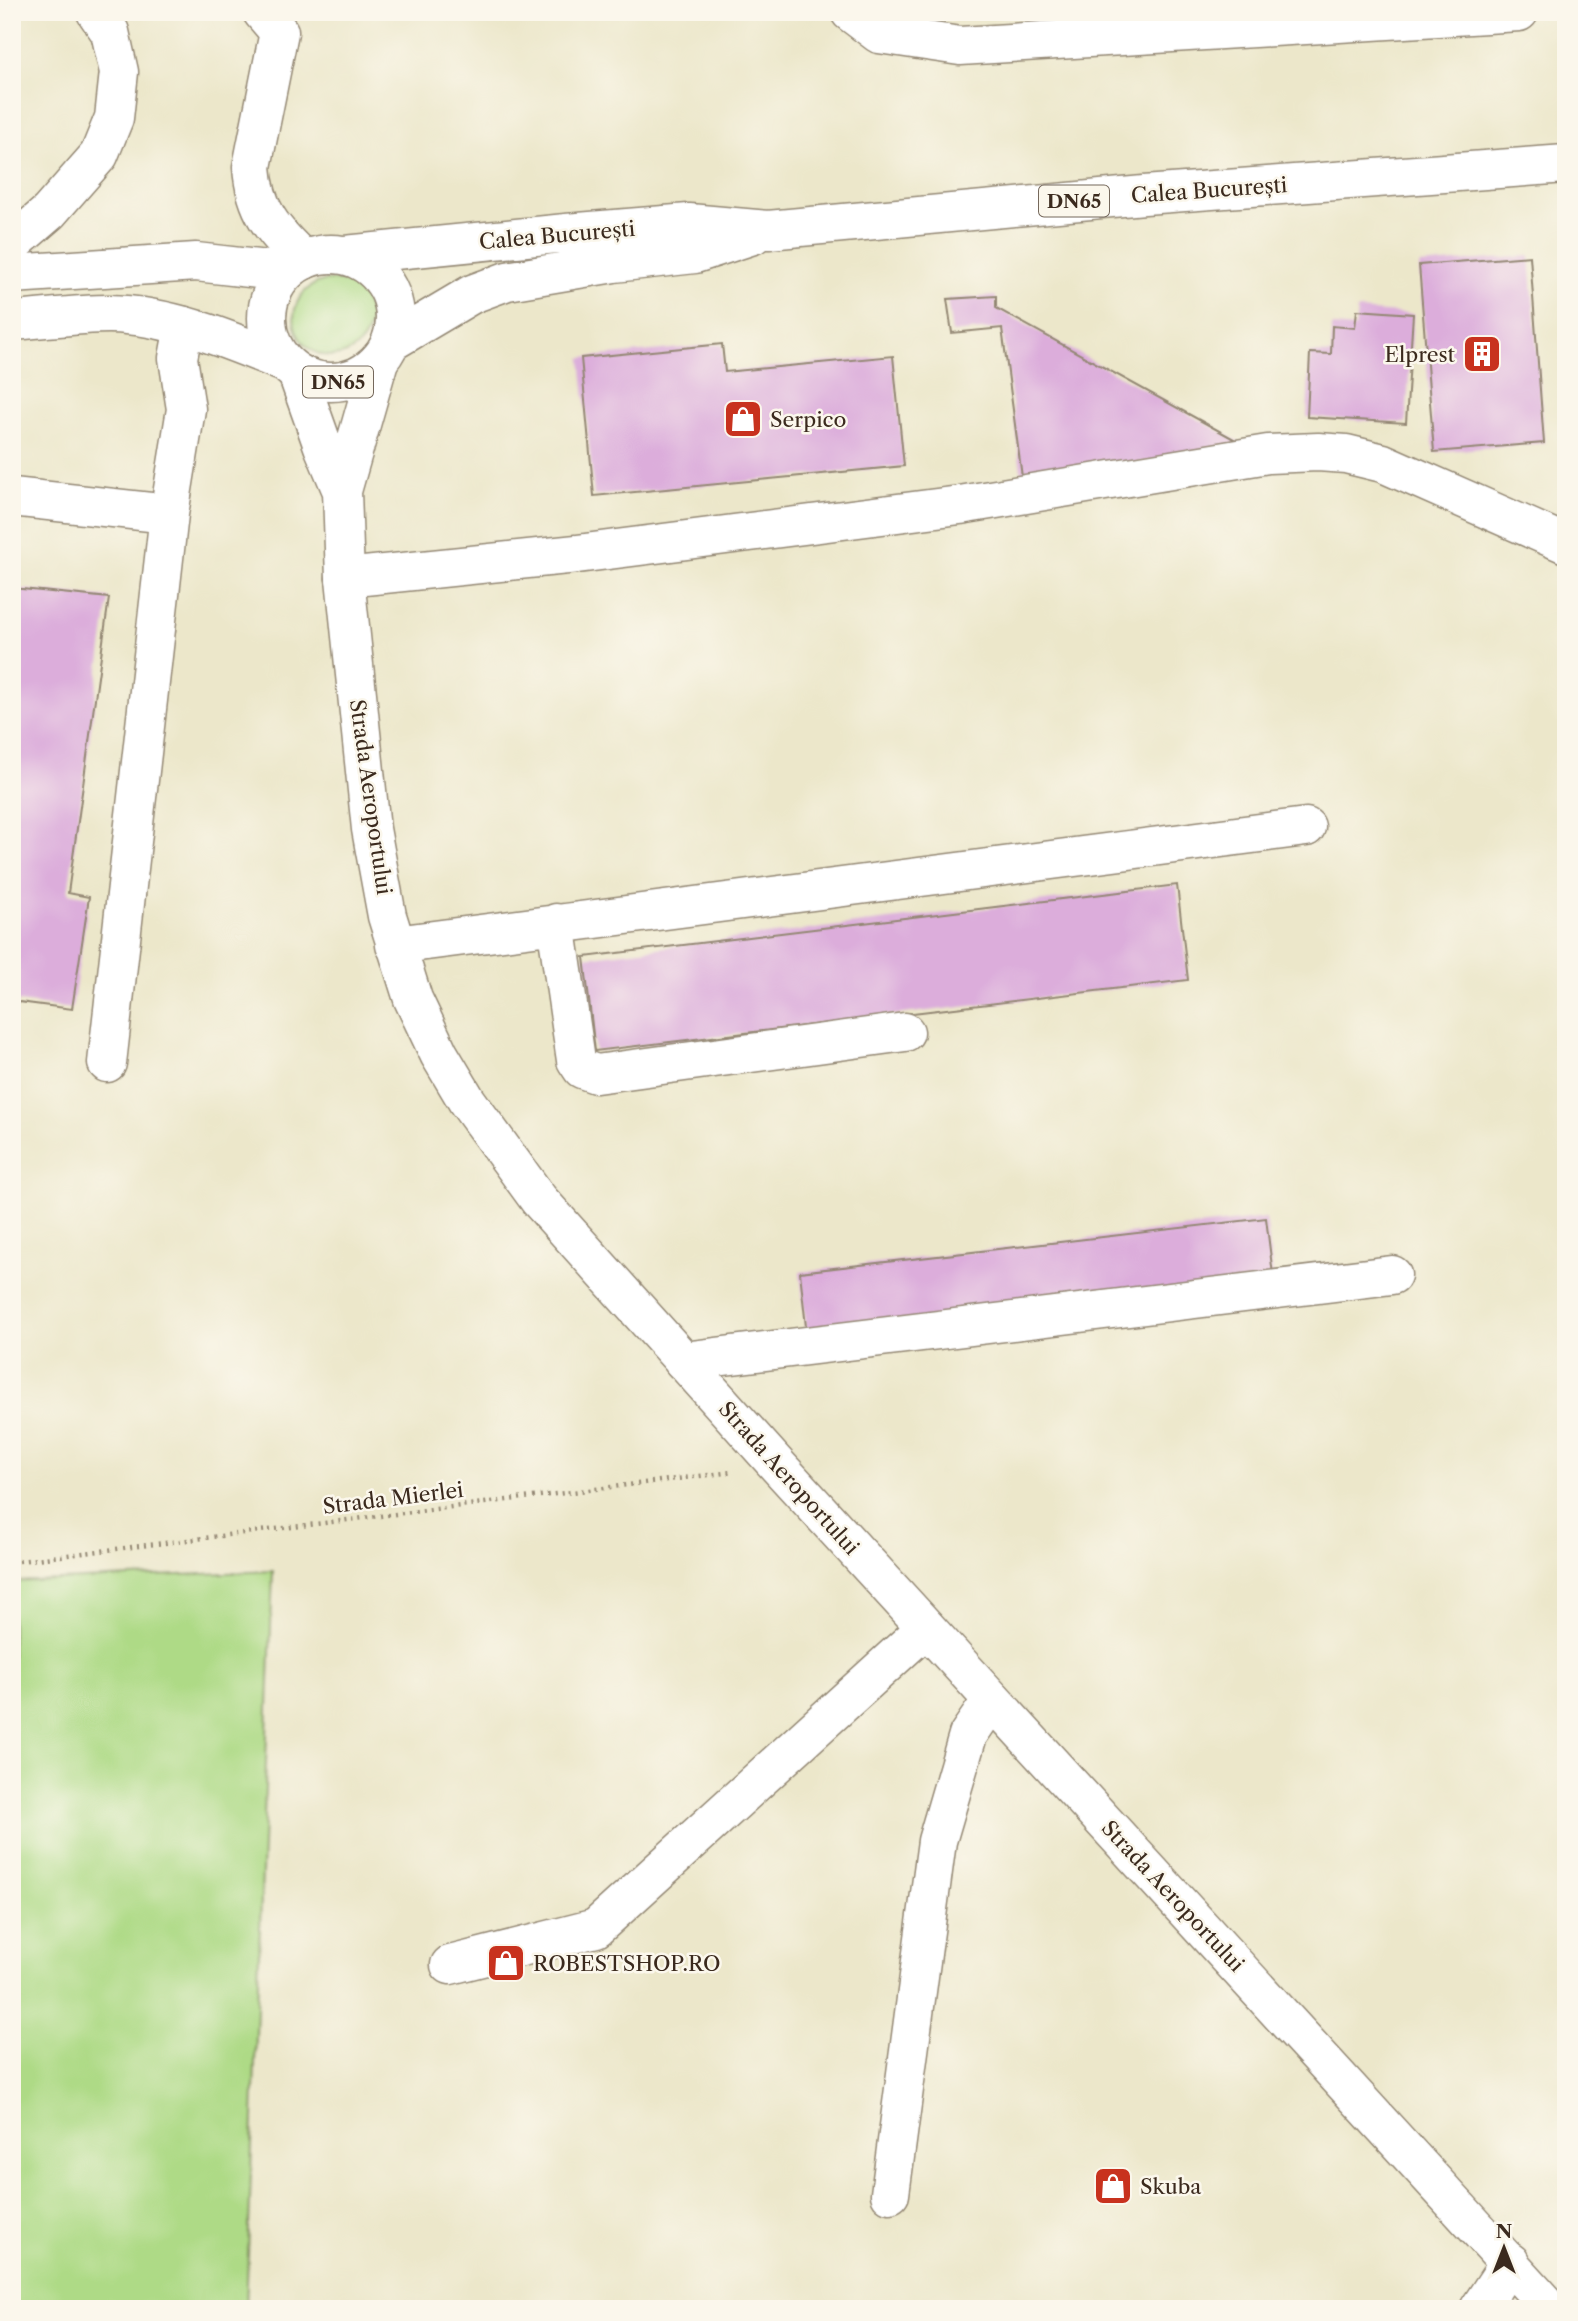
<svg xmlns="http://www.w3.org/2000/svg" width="1578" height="2321" viewBox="0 0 1578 2321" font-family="'Libre Caslon Text',serif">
	<rect width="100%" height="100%" fill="#fbf7ec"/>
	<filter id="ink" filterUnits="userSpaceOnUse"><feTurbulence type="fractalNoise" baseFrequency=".0143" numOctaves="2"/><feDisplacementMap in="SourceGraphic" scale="14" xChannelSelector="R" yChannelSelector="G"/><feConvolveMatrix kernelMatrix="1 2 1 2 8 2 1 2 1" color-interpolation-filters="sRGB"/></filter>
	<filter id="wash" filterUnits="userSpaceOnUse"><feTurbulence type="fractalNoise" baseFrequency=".00686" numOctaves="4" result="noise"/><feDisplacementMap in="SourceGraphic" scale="28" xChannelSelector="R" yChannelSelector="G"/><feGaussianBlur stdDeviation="1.57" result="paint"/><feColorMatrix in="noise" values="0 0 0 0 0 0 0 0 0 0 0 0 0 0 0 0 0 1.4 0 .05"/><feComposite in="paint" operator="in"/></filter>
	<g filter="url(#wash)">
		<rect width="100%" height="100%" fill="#ece7ca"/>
		<path fill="#aeda86" stroke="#748252" stroke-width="2" d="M294 318a38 38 0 1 1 76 0a38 38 0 1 1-76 0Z
			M 273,1571 L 246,2309 L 12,2309 L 12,1582 Z"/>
		<g id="blocks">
			<path fill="#dcaddb" d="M 1530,256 L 1544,443 L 1434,452 L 1419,265 Z
				M 996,296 L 996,308 L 1252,449 L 1022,477 L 1002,328 L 952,333 L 947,299 Z
				M 1357,310 L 1413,314 L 1406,423 L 1307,417 L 1310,353 L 1331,354 L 1332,326 L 1355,328 Z
				M 722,344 L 725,372 L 893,356 L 904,466 L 594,496 L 581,358 Z
				M 12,588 L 109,598 L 68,893 L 89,897 L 72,1009 L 12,1001 Z
				M 1177,885 L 1188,980 L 595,1051 L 584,957 Z
				M 1266,1218 L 1274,1283 L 807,1336 L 800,1272 Z"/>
		</g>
	</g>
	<g filter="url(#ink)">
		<use href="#blocks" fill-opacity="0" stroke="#948874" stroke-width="2"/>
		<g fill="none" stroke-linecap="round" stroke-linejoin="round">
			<defs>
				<path id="minor" d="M 262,12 L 279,32 L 252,167 C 255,210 273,231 304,260
					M 850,12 L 879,34 L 960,46 L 1519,12
					M 12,244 L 49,212 L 99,155 L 114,118 L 119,72 L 110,32 L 96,12
					M 12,497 L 169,514
					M 345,578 L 577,554 L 960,505 L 1268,454 L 1318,452 L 1346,454 L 1383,463 L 1566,544
					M 556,923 L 576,1060 L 582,1069 L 596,1074 L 905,1032
					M 395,945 L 1306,827
					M 107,1063 L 169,514 L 186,409 L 178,358 L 184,326
					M 683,1361 L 1392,1275
					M 450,1965 L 596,1928 L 926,1628
					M 890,2194 L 937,1841 L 968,1735 L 992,1700
					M 1479,2309 L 1510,2262"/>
				<path id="major" d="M 379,361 L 342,491 L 345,578 L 371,829 L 387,916 L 413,999 L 439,1054 L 467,1101 L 539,1200 L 778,1466 L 1551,2309
					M 297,373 L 323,446 L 342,491"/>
				<path id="highway" d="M267 318a64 64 0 1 1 128 0a64 64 0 1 1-128 0Z
					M 345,255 L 566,233 L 689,223 L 768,230 L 1144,195 L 1566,164
					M 12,274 L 196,262 L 286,272
					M 12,321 C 44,319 77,314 109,314 C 170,315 229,340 285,363
					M 391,342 L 472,294 L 507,281 L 614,263 L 695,254 L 753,235"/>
			</defs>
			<use href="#minor" stroke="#948874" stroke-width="41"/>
			<use href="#major" stroke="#948874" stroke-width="41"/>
			<use href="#highway" stroke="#948874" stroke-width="41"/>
			<path stroke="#948874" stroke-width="4.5" stroke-dasharray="2 5" stroke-linecap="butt" d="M 12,1562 L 732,1472"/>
			<use href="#minor" stroke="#fff" stroke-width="38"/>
			<use href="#major" stroke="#fff" stroke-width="38"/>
			<use href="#highway" stroke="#fff" stroke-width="38"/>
		</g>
	</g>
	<defs>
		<symbol id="building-square" viewBox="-11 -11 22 22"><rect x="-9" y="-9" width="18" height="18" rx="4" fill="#c8321e" stroke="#fbf7ec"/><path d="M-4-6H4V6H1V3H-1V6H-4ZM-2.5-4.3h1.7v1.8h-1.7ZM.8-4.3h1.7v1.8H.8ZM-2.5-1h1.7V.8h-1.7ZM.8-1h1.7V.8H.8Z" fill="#fff"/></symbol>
		<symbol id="shop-square" viewBox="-11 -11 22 22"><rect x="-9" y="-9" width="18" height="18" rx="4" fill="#c8321e" stroke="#fbf7ec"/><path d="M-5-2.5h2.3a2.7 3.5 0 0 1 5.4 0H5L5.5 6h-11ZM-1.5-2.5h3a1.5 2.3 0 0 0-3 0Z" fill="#fff"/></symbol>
	</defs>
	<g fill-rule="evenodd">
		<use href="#building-square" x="1460" y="332" width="44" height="44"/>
		<use href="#shop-square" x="721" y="397" width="44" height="44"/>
		<use href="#shop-square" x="484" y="1941" width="44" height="44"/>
		<use href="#shop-square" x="1091" y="2164" width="44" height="44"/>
	</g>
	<g text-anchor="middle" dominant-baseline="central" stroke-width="5" stroke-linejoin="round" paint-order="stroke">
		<g fill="#fbf7ec" stroke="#75685c" stroke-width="2">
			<rect x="1039" y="185.5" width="70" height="31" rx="5"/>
			<rect x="303" y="366.5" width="70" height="31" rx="5"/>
		</g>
		<g font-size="19" font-weight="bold" fill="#3b2a1e">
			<text x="1074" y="201">DN65</text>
			<text x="338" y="382">DN65</text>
		</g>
		<g font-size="21" fill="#3b2a1e" stroke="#fbf7ec">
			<text transform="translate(1209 190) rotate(-4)">Calea București</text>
			<text transform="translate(557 235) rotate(-5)">Calea București</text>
			<text transform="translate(371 797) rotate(82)">Strada Aeroportului</text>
			<text transform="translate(789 1478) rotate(48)">Strada Aeroportului</text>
			<text transform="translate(393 1498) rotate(-7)">Strada Mierlei</text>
			<text transform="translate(1173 1896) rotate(47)">Strada Aeroportului</text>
		</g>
		<g font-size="21" fill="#3b2a1e" stroke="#fbf7ec" text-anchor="start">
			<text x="1455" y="354" text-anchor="end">Elprest</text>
			<text x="770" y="419">Serpico</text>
			<text x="533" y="1963">ROBESTSHOP.RO</text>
			<text x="1140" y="2186">Skuba</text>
		</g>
	</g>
	<rect width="1578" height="2321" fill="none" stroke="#fbf7ec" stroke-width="42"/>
	<g transform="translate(1504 2248)" stroke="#fbf7ec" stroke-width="5" paint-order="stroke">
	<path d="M0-5L12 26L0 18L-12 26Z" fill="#3b2a1e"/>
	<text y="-10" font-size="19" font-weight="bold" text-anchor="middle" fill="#3b2a1e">N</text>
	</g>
</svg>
